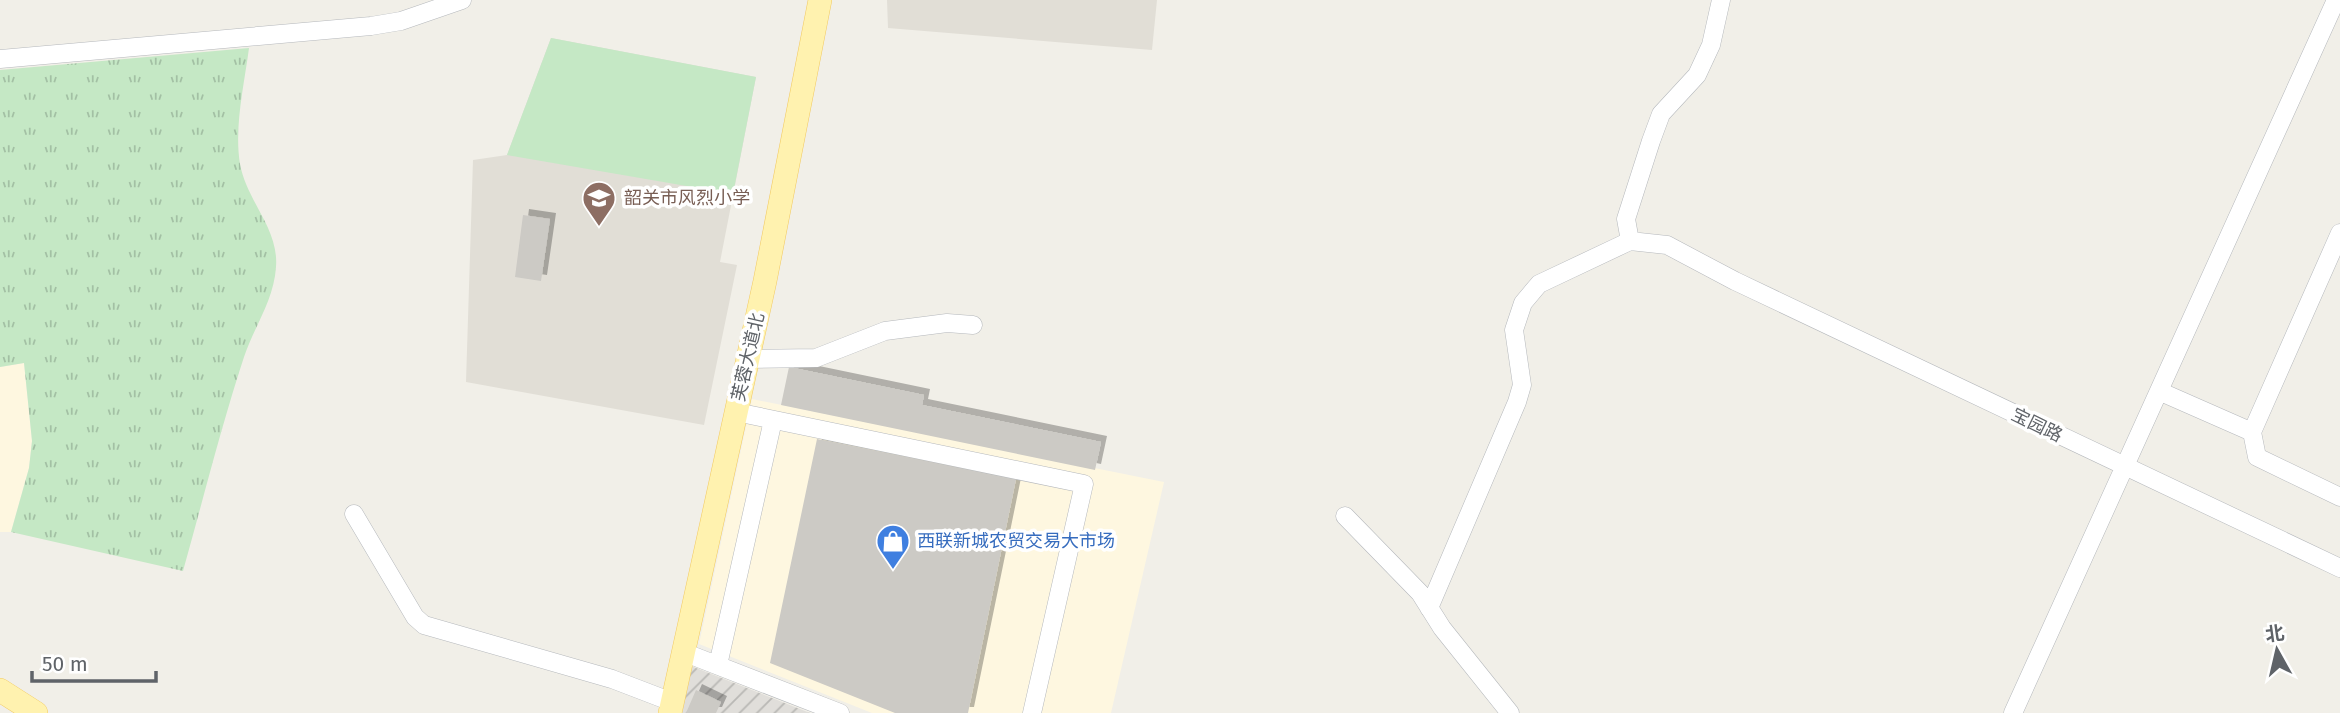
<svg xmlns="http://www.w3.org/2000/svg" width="2340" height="713" viewBox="0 0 2340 713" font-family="'Fira Sans','Noto Sans SC',sans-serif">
	<defs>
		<pattern id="industrial-furrows" width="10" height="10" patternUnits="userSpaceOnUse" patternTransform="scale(1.75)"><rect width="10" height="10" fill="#e0deda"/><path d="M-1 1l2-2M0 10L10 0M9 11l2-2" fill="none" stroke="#b9b8b5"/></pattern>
		<pattern id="grass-tufts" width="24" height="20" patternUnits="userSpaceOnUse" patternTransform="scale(1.75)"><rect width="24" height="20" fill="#c5e8c5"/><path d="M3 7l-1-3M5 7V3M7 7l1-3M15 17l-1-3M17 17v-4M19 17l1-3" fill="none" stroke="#a3c0a4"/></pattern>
		<filter id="shadow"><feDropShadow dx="6" dy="-6" stdDeviation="0" flood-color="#0004"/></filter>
	</defs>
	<rect width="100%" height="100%" fill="#f1efe8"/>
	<path fill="#fef7e0" d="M 24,363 L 32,441 L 29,468 L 11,532 L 0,532 L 0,367 Z
		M 752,399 L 1164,482 L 1111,713 L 872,713 L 699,644 Z"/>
	<path fill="url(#industrial-furrows)" d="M 691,666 L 810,713 L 681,713 Z"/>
	<path fill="#e1ded6" d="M 887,0 L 1157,0 L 1152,50 L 888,28 Z
		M 551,38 L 756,77 L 720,262 L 737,265 L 704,425 L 466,382 L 473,160 L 507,155 Z"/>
	<path fill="url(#grass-tufts)" d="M 249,48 C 244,86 234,127 240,164 C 247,202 279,228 276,267 C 274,300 254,327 244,357 C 221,427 203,500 183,571 L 11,532 L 29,468 L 32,441 L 24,363 L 0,367 L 0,70 Z"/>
	<path fill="#c5e8c5" d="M 551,38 L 756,77 L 733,194 L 507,155 Z"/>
	<path fill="#cccac5" filter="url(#shadow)" d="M 523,215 L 550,219 L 541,281 L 515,277 Z
		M 789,367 L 924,395 L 922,405 L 1101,442 L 1095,470 L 781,405 Z
		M 817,439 L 1016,479 L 968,713 L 895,713 L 770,663 Z
		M 696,690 L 721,702 L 716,713 L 686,713 Z"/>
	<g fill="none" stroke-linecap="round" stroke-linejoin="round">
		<defs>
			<path id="minor" d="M 0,59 L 371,26 L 401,21 L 462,0
				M 1630,241 L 1626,219 L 1651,141 L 1661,114 L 1697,75 L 1711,45 L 1721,0
				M 748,359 L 816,358 L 885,331 L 947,323 L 973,325
				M 2161,392 L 2252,432 L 2257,457 L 2340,497
				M 736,412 L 1084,484 L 1032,713
				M 2252,432 L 2340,233
				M 354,514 L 415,617 L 424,625 L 612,679 L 672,702
				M 1345,516 L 1420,593 L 1442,628 L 1510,713
				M 1429,608 L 1517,402 L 1522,385 L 1514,330 L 1523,303 L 1539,284 L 1630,241 L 1667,245 L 1735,281 L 2340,568
				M 683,652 L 840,713
				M 718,665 L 773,420
				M 2013,713 L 2336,0"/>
			<path id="major" d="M 0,690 L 36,713
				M 670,713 L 765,281 L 820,0"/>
		</defs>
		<use href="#minor" stroke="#b5b8bc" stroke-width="19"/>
		<use href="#major" stroke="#f2c960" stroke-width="24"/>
		<use href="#minor" stroke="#fff" stroke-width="18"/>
		<use href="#major" stroke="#fff2af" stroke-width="23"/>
	</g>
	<defs>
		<symbol id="school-pin" viewBox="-11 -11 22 30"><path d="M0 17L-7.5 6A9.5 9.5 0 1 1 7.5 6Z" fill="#8d6e63" stroke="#fff"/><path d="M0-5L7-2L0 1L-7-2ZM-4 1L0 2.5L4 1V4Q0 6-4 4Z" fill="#fff"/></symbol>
		<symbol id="shop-pin" viewBox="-11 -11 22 30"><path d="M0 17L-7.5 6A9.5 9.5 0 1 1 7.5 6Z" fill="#3f7fe0" stroke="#fff"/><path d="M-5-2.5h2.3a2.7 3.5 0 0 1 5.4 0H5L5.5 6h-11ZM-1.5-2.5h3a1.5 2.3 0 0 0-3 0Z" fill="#fff"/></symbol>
	</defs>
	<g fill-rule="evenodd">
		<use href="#school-pin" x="580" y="179" width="38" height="52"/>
		<use href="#shop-pin" x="874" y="522" width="38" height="52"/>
	</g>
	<g text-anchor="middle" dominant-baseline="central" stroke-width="7" stroke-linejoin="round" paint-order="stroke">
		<g font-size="18" fill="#785e54" stroke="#fff" text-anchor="start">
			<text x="624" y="198">韶关市风烈小学</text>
		</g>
		<g font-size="18" fill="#5f6368" stroke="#fff">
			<text transform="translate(748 357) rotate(-77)">芙蓉大道北</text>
			<text transform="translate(2037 425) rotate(26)">宝园路</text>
		</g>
		<g font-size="18" fill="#366cbe" stroke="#fff" text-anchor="start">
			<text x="917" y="541">西联新城农贸交易大市场</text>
		</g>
	</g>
	<g transform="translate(2277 650) rotate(352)" stroke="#ffffff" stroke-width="5" paint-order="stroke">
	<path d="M0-5L12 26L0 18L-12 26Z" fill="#5f6368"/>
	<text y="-10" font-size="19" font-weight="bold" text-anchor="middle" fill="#5f6368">北</text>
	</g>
	<path d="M32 671v10h124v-10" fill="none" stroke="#5f6368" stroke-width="3.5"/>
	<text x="42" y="671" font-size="21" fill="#5f6368" stroke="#ffffff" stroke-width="5" paint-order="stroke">50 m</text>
</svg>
